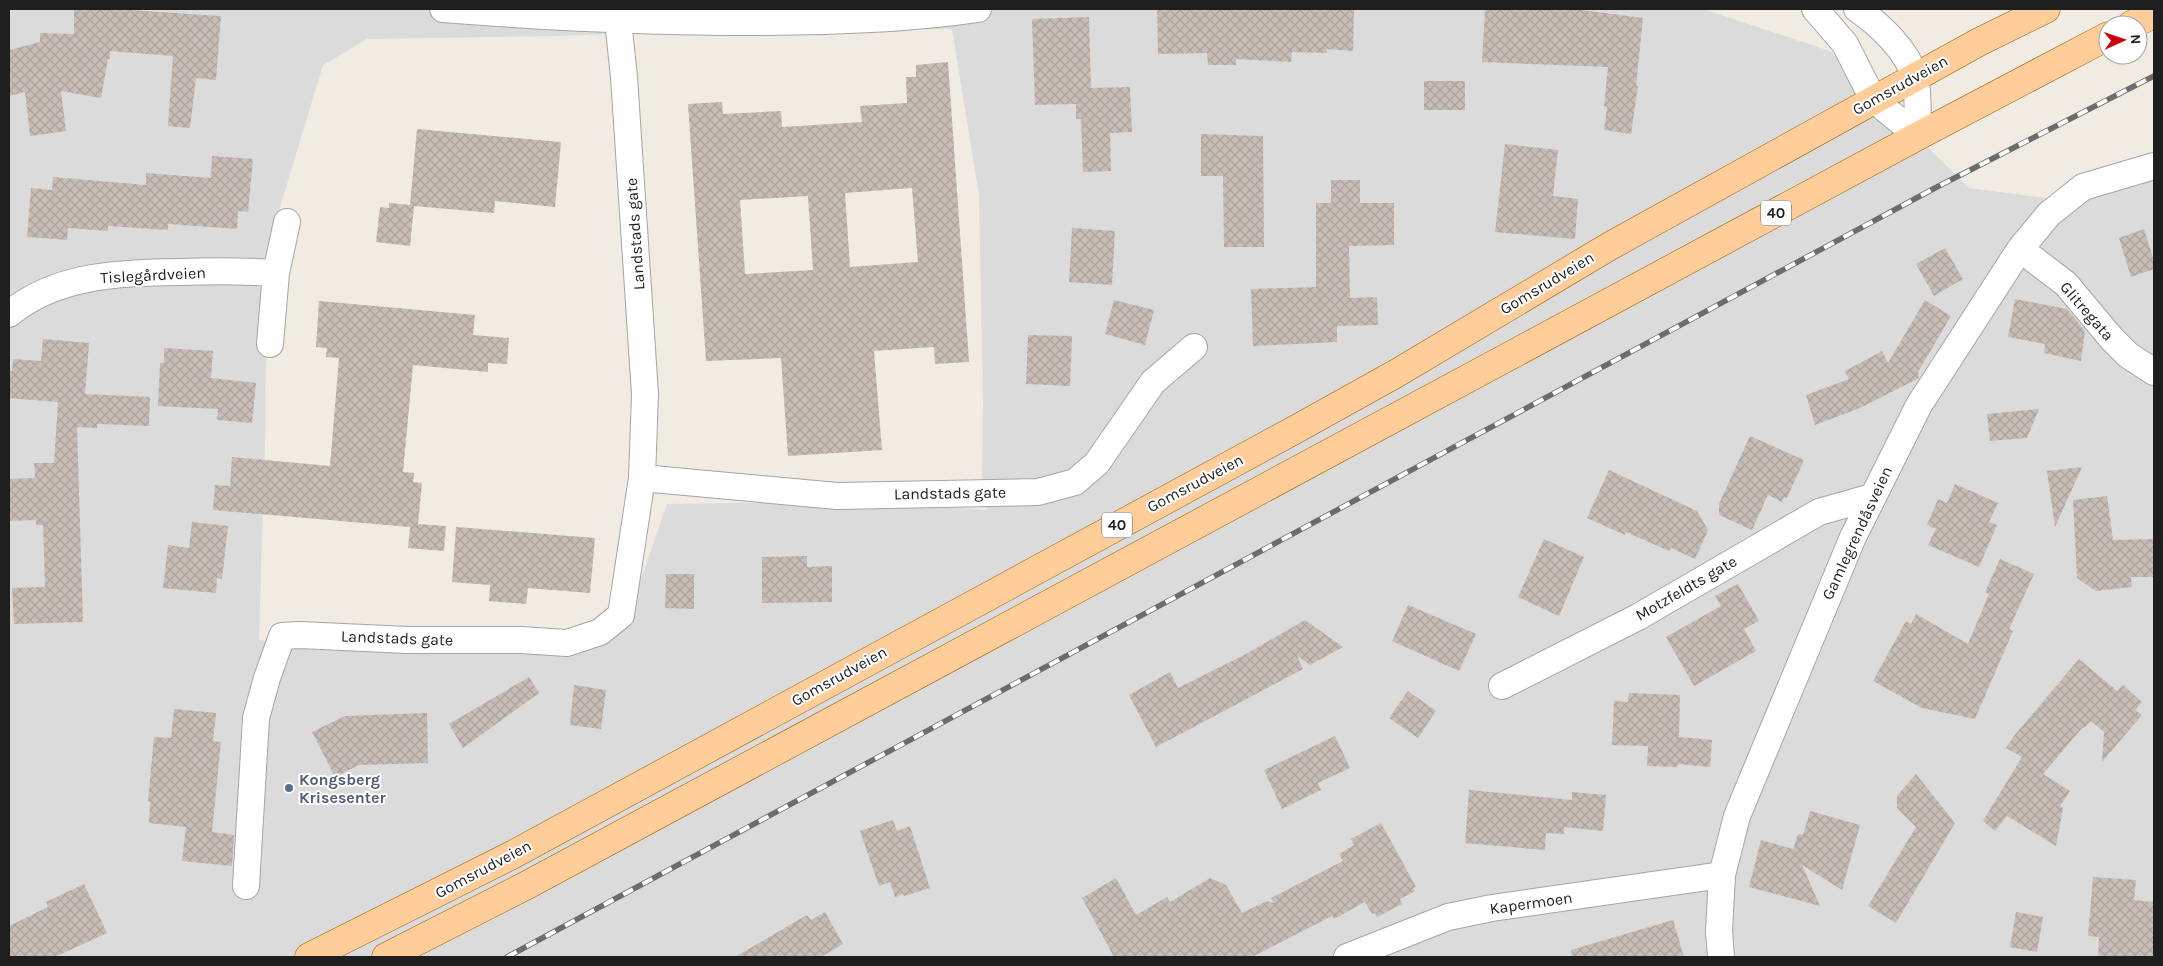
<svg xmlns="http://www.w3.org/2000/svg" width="2163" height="966" viewBox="0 0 2163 966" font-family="Karla,sans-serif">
	<defs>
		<pattern id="building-cross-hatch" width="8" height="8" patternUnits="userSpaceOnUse" patternTransform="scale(1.25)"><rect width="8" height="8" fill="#c8bdb6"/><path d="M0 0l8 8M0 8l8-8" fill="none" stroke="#aba29c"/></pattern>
	</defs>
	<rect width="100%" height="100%" fill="#f0ebe3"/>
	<path fill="#dcdbdb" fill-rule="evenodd" d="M 9,9 L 1703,9 L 1830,51 L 1969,188 L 2053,199 L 2154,176 L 2154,957 L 9,957 ZM 755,28 L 952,29 L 979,195 L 983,402 L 982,486 L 987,510 L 854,501 L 667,504 L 627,619 L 525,643 L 333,651 L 259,640 L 265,443 L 267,250 L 323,65 L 367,39 L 559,36 Z"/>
	<path fill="url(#building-cross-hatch)" fill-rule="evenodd" d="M 74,9 L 114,9 L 221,16 L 216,80 L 196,78 L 190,128 L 168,126 L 173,56 L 110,51 L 110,59 L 108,59 L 101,98 L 61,91 L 66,131 L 30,136 L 25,92 L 9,96 L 9,50 L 40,42 L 40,33 L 74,34 Z
		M 1157,9 L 1354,9 L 1353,51 L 1326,49 L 1327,53 L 1292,52 L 1291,62 L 1236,59 L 1236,65 L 1208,65 L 1207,53 L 1158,54 Z
		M 1485,9 L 1575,9 L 1643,18 L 1636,86 L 1638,86 L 1631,134 L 1604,130 L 1607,107 L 1604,106 L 1608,67 L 1482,62 Z
		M 1089,17 L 1091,88 L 1130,87 L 1132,132 L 1110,133 L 1111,171 L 1083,172 L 1081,119 L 1076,119 L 1076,104 L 1035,105 L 1032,19 Z
		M 948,62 L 969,362 L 935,364 L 934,347 L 874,351 L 882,450 L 788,456 L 781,358 L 706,361 L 688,104 L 722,102 L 723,114 L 781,111 L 782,127 L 862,122 L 860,106 L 907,103 L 906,77 L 916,77 L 916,65 ZM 912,188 L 918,262 L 850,267 L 845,193 ZM 808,196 L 813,270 L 745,274 L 740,200 Z
		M 1424,81 L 1465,81 L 1465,110 L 1424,110 Z
		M 417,129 L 561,142 L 555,207 L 495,201 L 494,213 L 414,206 L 410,246 L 376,242 L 380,207 L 389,208 L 389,203 L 410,205 Z
		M 1201,134 L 1263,136 L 1264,247 L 1224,247 L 1223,176 L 1201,176 Z
		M 1505,144 L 1558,150 L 1553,196 L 1578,199 L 1575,239 L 1495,232 Z
		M 212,156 L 253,159 L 248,212 L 238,211 L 237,229 L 168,224 L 168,230 L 108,226 L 108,231 L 68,228 L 67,240 L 27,237 L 31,188 L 52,190 L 53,177 L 146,185 L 146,173 L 211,178 Z
		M 1331,180 L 1360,180 L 1360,203 L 1394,203 L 1394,245 L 1349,246 L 1350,298 L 1377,297 L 1378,325 L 1337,326 L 1337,342 L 1253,346 L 1251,289 L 1316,287 L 1316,203 L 1331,203 Z
		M 1072,228 L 1115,231 L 1112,285 L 1069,282 Z
		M 2144,229 L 2154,261 L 2154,269 L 2131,277 L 2119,238 Z
		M 1945,248 L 1963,279 L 1934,296 L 1916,264 Z
		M 2015,299 L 2067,309 L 2085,331 L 2081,361 L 2044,353 L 2045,344 L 2008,337 Z
		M 1114,300 L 1154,310 L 1145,345 L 1105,334 Z
		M 1925,300 L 1951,316 L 1918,372 L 1919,378 L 1860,408 L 1815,425 L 1806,395 L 1849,379 L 1845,371 L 1882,351 L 1888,363 Z
		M 319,301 L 475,315 L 473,335 L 509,338 L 507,364 L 488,363 L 488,372 L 413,365 L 403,472 L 414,473 L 413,482 L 422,483 L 418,524 L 446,526 L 444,551 L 408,548 L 410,527 L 213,510 L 215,485 L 230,486 L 232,457 L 330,466 L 339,358 L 326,357 L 327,348 L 316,347 Z
		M 1028,335 L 1072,336 L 1070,386 L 1026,384 Z
		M 43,339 L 89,343 L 85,394 L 150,397 L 149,426 L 97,424 L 97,428 L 77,427 L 83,622 L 14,624 L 12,588 L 45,587 L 43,525 L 36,525 L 36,520 L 9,521 L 9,479 L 35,478 L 34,463 L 54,463 L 58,402 L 9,398 L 9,371 L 12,371 L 13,359 L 41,361 Z
		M 164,348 L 213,351 L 211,378 L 256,383 L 252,423 L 217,420 L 218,409 L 158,406 L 160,363 L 164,363 Z
		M 2039,409 L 2027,438 L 1990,441 L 1987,414 Z
		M 1750,436 L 1804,460 L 1787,498 L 1784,497 L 1782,502 L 1768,495 L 1752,530 L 1719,515 L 1719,504 Z
		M 2082,467 L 2055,527 L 2047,471 Z
		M 1609,470 L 1697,511 L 1708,530 L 1695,559 L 1671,548 L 1669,551 L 1626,532 L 1625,535 L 1587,518 Z
		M 1955,484 L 1998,503 L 1989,522 L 1997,525 L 1979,567 L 1928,545 L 1936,529 L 1927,525 L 1938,499 L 1947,503 Z
		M 2107,496 L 2113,540 L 2154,539 L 2154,577 L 2131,577 L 2132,587 L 2096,591 L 2077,578 L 2073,500 Z
		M 192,522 L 228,526 L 222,579 L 217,578 L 216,593 L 163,588 L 168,545 L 189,548 Z
		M 456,527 L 595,538 L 590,593 L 528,588 L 526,604 L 489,601 L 490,585 L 452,582 Z
		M 1544,539 L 1584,557 L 1559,616 L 1518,597 Z
		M 807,556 L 807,567 L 832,566 L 832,602 L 762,603 L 762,557 Z
		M 2000,559 L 2034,574 L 2009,629 L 2013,631 L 1975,719 L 1922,708 L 1873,681 L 1906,621 L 1911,624 L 1916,614 L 1968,644 L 1989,594 L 1985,592 Z
		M 666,574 L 694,574 L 694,609 L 665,608 Z
		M 1738,584 L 1759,621 L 1744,629 L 1756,651 L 1694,686 L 1666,637 L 1721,606 L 1715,596 Z
		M 1408,605 L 1476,634 L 1459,671 L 1392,641 Z
		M 1305,620 L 1343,647 L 1310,665 L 1297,656 L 1303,669 L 1156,747 L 1129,695 L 1170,672 L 1178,688 L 1246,654 Z
		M 2079,659 L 2117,691 L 2123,685 L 2142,702 L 2135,710 L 2142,715 L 2102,762 L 2104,732 L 2091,721 L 2084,728 L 2083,727 L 2043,774 L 2070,791 L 2060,806 L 2063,808 L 2056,846 L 2007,816 L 1995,831 L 1983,821 L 2022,757 L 2006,748 L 2014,736 Z
		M 529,677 L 539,693 L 463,748 L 449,724 Z
		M 574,685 L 606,690 L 601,729 L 570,725 Z
		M 1408,691 L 1436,711 L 1418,738 L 1389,718 Z
		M 1629,693 L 1680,695 L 1679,737 L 1712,740 L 1710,767 L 1678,764 L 1677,767 L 1647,766 L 1648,746 L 1612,745 L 1614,701 L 1628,702 Z
		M 174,709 L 216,713 L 213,741 L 221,742 L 212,832 L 234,835 L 232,866 L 182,861 L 186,827 L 149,823 L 150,802 L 148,801 L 154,737 L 171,738 Z
		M 427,713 L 428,763 L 359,765 L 335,777 L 312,732 L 345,716 Z
		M 1335,736 L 1350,768 L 1318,783 L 1321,790 L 1282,809 L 1264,770 Z
		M 1916,774 L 1955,823 L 1896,923 L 1868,906 L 1916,827 L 1897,808 L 1897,796 Z
		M 1469,790 L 1572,800 L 1572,792 L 1606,795 L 1603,831 L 1564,827 L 1564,834 L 1546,833 L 1545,850 L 1465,843 Z
		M 1810,811 L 1860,825 L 1842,890 L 1802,865 L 1820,906 L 1749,887 L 1761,840 L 1793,849 L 1798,834 L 1803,835 Z
		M 893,820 L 897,831 L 910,826 L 930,888 L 904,896 L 903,894 L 895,897 L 890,882 L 879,886 L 860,831 Z
		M 1381,823 L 1416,887 L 1413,888 L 1415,891 L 1400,899 L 1402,904 L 1377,917 L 1375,913 L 1372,914 L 1365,902 L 1334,919 L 1332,916 L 1252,957 L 1114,957 L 1082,898 L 1116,878 L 1136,915 L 1167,897 L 1170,902 L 1210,878 L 1226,885 L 1242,913 L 1267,901 L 1274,903 L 1271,898 L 1343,861 L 1339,854 L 1354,845 L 1351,839 Z
		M 2093,877 L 2136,880 L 2134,900 L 2154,902 L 2154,957 L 2098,957 L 2099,937 L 2088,936 Z
		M 84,884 L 107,933 L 55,957 L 9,957 L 9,926 L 48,907 L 46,902 Z
		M 825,912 L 843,944 L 821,957 L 735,957 L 807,915 L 811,920 Z
		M 2016,912 L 2043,917 L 2037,952 L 2010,947 Z
		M 1673,920 L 1684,957 L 1572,957 L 1571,950 Z"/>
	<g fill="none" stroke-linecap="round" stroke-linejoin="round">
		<defs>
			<path id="street" d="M 443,9 C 546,17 650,22 754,22 C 828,22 904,20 978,9
				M 1815,9 L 1845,44 L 1873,99 L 1918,136
				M 1857,9 C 1879,24 1907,50 1915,77 C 1919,91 1917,120 1918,136
				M 2020,249 L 2066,284 L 2112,339 L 2128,355 L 2154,372
				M 9,314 C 57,274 120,273 180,272 C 212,271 244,271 276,273
				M 270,344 L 276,273 L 287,222
				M 642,478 L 837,496 L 1038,492 L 1075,482 L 1097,463 L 1153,382 L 1194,347
				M 1502,686 L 1638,617 L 1819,512 L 1872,497
				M 246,886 L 256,718 L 267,678 L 282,636 L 300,635 L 407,640 L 521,640 L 567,643 L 600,632 L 621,615 L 642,478 L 645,394 L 624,77 L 618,20
				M 1347,957 L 1448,917 L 1492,908 L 1722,875
				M 1721,957 L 1719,931 L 1722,875 L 1737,816 L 1853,537 L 1919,405 L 2020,249 L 2049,214 L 2083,187 L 2154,166"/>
			<path id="primary" d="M 2131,25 L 2154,14
				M 309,957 L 514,854 L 1300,427 L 1397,373 L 1610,246 L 1979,42 L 2046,9
				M 386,957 L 529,884 L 1918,136 L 2108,36"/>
		</defs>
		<use href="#street" stroke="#a5a5a5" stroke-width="28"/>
		<use href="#primary" stroke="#985d00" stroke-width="29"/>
		<use href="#street" stroke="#fff" stroke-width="26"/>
		<use href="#primary" stroke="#ffcd99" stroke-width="28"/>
		<defs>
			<path id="rail" d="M 507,957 L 1935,188 L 2154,76"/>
		</defs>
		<use href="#rail" stroke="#6c6c6c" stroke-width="5.5"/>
		<use href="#rail" stroke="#fff" stroke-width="4" stroke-dasharray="11" stroke-linecap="butt"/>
	</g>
	<circle fill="#5c6f8a" stroke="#fff" stroke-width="2" cx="289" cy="788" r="5"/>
	<g text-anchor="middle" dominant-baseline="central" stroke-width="4" stroke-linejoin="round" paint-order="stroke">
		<g fill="#fff" stroke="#626262" stroke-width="1">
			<rect x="1761" y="200.5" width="30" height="25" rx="4"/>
			<rect x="1102" y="512.5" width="30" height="25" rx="4"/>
		</g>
		<g font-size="15" font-weight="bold" fill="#1e1e1e">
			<text x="1776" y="213">40</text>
			<text x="1117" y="525">40</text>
		</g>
		<g font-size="16" fill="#1e1e1e" stroke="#fff">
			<text transform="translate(1900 85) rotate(-29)">Gomsrudveien</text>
			<text transform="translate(635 234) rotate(-94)">Landstads gate</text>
			<text transform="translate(153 275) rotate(-3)">Tislegårdveien</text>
			<text transform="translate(1547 283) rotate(-31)">Gomsrudveien</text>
			<text transform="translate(2087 311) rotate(49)">Glitregata</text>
			<text transform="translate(1195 483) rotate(-28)">Gomsrudveien</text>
			<text transform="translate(950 493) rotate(-1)">Landstads gate</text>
			<text transform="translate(1857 533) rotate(-65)">Gamlegrendåsveien</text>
			<text transform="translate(1686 588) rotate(-30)">Motzfeldts gate</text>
			<text transform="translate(397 638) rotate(2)">Landstads gate</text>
			<text transform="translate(839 676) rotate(-29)">Gomsrudveien</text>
			<text transform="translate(483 869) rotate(-28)">Gomsrudveien</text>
			<text transform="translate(1531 903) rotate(-8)">Kapermoen</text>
		</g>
		<g font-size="16" font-weight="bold" fill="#4e5e75" stroke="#fff" text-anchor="start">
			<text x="299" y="779">Kongsberg<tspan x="299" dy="18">Krisesenter</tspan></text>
		</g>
	</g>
	<rect width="2163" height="966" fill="none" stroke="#1e1e1e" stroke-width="20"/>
	<g transform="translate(2123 40) rotate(87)"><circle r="24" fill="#ffffff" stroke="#a5a5a5"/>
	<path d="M0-4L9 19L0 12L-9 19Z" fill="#cc000b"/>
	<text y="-8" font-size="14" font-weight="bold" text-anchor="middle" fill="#1e1e1e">N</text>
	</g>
</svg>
